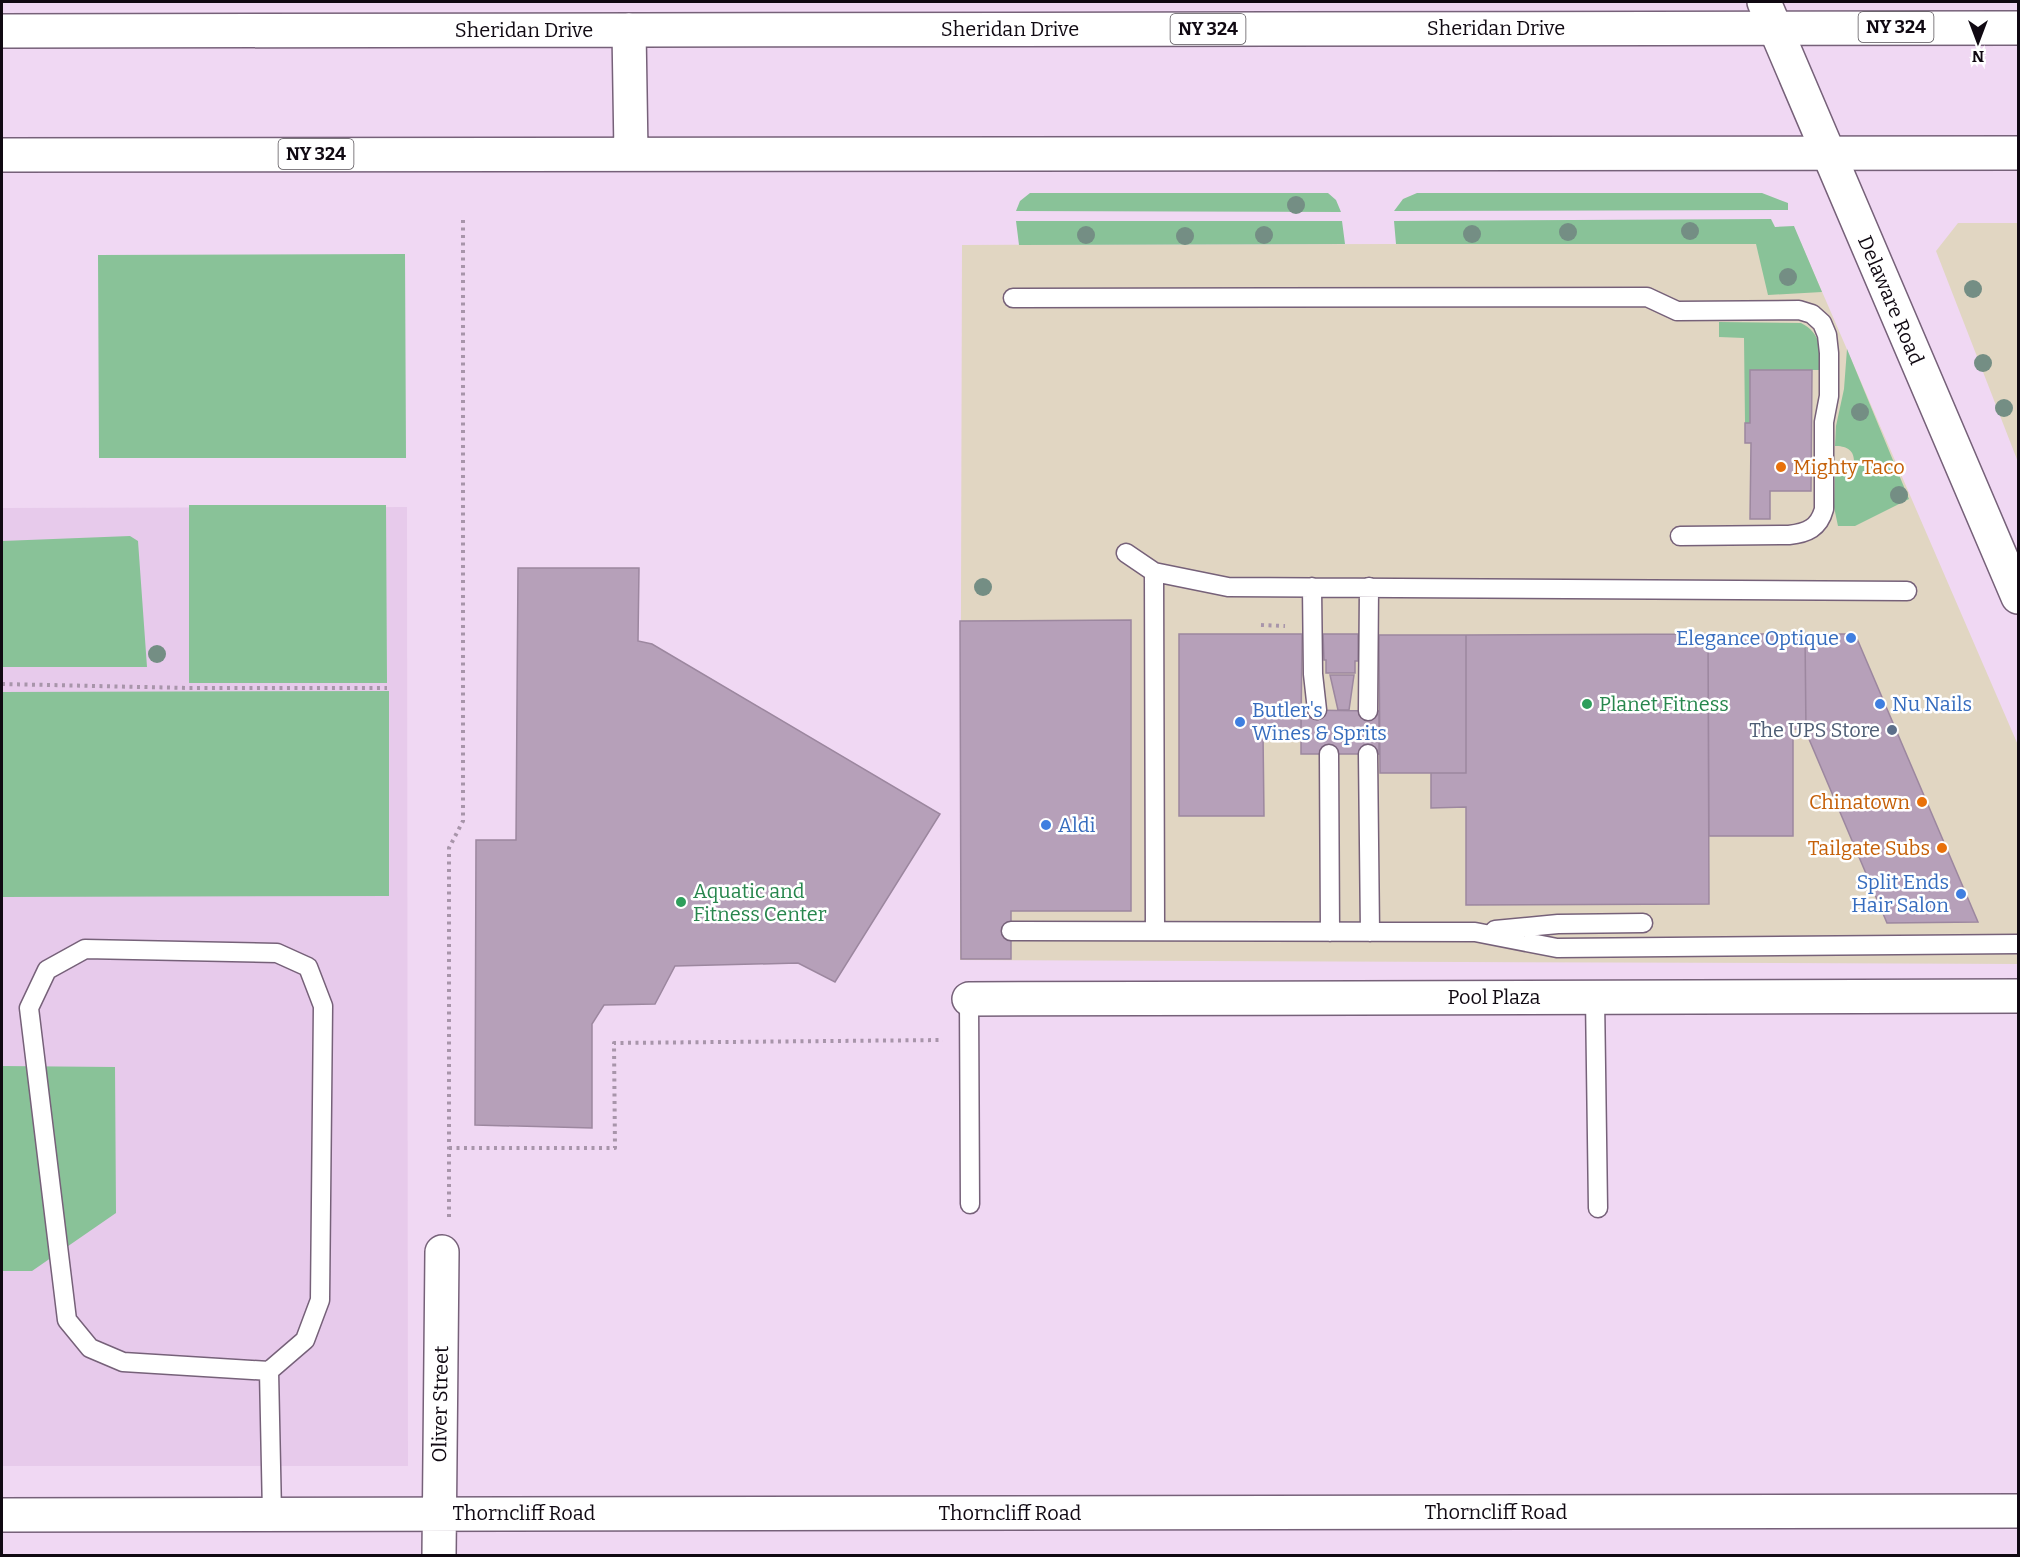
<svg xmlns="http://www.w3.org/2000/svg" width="2020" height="1557" viewBox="0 0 2020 1557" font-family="Bitter,serif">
	<rect width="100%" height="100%" fill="#f0d8f3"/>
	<path fill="#e1d6c2" d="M 1958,223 L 2018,223 L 2018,462 L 1936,251 Z
		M 1801,243 L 2018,745 L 2018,964 L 960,960 L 962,245 Z"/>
	<path fill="#e7caeb" d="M 407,507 L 408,1466 L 2,1466 L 2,508 Z"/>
	<path fill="#89c298" d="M 1030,193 L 1328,193 L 1336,200 L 1341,212 L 1016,211 L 1020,201 Z
		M 1417,193 L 1762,193 L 1788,203 L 1788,210 L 1394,211 L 1403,199 Z
		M 1771,219 L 1775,227 L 1794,226 L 1822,292 L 1768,295 L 1756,244 L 1396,244 L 1394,221 Z
		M 1016,221 L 1342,221 L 1345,244 L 1019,245 Z
		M 405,254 L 406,458 L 99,458 L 98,255 Z
		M 1719,322 L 1801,323 C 1821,333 1821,350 1822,370 L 1751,370 L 1750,423 L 1745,423 L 1744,338 L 1719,337 Z
		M 1847,349 L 1909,499 L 1855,526 L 1838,526 L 1834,507 L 1835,473 L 1846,470 L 1854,461 C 1854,449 1845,446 1835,446 L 1836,426 L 1844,389 Z
		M 189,505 L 386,505 L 387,683 L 189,683 Z
		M 130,536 L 138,541 L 147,667 L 2,667 L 2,541 Z
		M 389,691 L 389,896 L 2,897 L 2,692 Z
		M 2,1066 L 115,1067 L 116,1213 L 32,1271 L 2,1271 Z"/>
	<path fill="#b6a0b9" stroke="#9c879f" stroke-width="1.5" d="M 1750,370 L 1812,370 L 1811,491 L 1770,491 L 1770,519 L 1750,519 L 1751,443 L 1745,443 L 1745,423 L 1750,423 Z
		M 518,568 L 639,568 L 638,641 L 652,644 L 940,814 L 835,982 L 798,963 L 675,966 L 655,1004 L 604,1005 L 592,1024 L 592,1128 L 475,1125 L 476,840 L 516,840 Z
		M 1131,620 L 1131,911 L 1011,911 L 1011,959 L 961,959 L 960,621 Z
		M 1179,634 L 1302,634 L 1301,733 L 1263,733 L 1264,816 L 1179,816 Z
		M 1323,634 L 1358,634 L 1358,661 L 1355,661 L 1355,673 L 1326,673 L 1326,660 L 1324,660 Z
		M 1708,634 L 1709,904 L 1466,905 L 1466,807 L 1431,808 L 1431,773 L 1466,773 L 1466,635 Z
		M 1708,634 L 1805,634 L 1806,729 L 1793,729 L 1793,836 L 1709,836 Z
		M 1805,634 L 1855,634 L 1978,922 L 1887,923 L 1806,732 Z
		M 1379,635 L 1466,635 L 1466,773 L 1380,773 Z
		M 1330,675 L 1354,675 L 1349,710 L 1338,710 Z
		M 1301,710 L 1379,711 L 1379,754 L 1301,754 Z"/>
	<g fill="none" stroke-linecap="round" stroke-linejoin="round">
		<defs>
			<path id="lane" d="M 1013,298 L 1647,297 L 1677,311 L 1799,310 L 1812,314 L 1822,323 L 1827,335 L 1829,353 L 1829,396 L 1824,422 L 1824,509 C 1819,528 1807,533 1789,535 L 1680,536
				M 1126,553 L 1154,572 L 1228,587 L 1907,591
				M 1154,572 L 1155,930
				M 1312,587 L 1313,674 L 1317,710
				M 1368,711 L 1369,587
				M 1329,754 L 1330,932
				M 1368,754 L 1370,932
				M 1495,930 L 1558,924 L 1643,923
				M 1011,931 L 1475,932 L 1557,948 L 2018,944
				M 1595,997 L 1598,1208
				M 969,999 L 970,1204
				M 269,1371 L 123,1362 L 90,1348 L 67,1320 L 29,1008 L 47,970 L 85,949 L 277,953 L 308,967 L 323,1006 L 320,1300 L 305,1340 L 269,1371 L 272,1514"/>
			<path id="street" d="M 969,999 L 2018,996
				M 2,1515 L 2018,1511
				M 439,1556 L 442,1252"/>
			<path id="secondary" d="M 1764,2 L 2018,597"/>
			<path id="primary" d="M 629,30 L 631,153
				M 2,31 L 2018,28
				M 2,155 L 2018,153"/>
		</defs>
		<use href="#lane" stroke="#766179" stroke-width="21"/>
		<use href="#street" stroke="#766179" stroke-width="36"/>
		<use href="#secondary" stroke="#766179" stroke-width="36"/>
		<use href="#primary" stroke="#766179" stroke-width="36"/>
		<path stroke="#a895aa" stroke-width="4" stroke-dasharray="3 4.5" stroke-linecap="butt" d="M 1261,625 L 1285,626
			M 2,684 L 189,688 L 387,688
			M 449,1148 L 615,1148 L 614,1043 L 943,1040
			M 449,1217 L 449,848 L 463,821 L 463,218"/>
		<use href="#lane" stroke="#fff" stroke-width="18"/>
		<use href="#street" stroke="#fff" stroke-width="33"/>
		<use href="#secondary" stroke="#fff" stroke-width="33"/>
		<use href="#primary" stroke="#fff" stroke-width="33"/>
	</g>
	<g fill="#748e84">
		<circle cx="1296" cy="205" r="9"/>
		<circle cx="1690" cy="231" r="9"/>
		<circle cx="1568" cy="232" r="9"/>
		<circle cx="1472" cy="234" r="9"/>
		<circle cx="1086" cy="235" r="9"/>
		<circle cx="1264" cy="235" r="9"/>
		<circle cx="1185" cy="236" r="9"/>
		<circle cx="1788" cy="277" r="9"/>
		<circle cx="1973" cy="289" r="9"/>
		<circle cx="1983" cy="363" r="9"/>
		<circle cx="2004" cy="408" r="9"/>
		<circle cx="1860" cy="412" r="9"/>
		<circle cx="1899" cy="495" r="9"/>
		<circle cx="983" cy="587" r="9"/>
		<circle cx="157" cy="654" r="9"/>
	</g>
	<g fill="#e8710a" stroke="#fff" stroke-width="2">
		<circle cx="1781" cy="467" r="6"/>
		<circle cx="1922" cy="802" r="6"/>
		<circle cx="1942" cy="848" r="6"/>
	</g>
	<g fill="#3f7fe0" stroke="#fff" stroke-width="2">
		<circle cx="1851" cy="638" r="6"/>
		<circle cx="1880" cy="704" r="6"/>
		<circle cx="1240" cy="722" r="6"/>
		<circle cx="1046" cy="825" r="6"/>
		<circle cx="1961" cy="894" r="6"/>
	</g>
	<g fill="#2e9e5b" stroke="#fff" stroke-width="2">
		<circle cx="1587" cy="704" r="6"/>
		<circle cx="681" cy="902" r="6"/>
	</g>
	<circle fill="#5c6f8a" stroke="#fff" stroke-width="2" cx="1892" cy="730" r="6"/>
	<g text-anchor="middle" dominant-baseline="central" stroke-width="5" stroke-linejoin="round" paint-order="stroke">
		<g fill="#fff" stroke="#585359" stroke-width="1.5">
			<rect x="1858.5" y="12" width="75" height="30" rx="4.5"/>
			<rect x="1170.5" y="14" width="75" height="30" rx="4.5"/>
			<rect x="278.5" y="139" width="75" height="30" rx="4.5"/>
		</g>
		<g font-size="18" font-weight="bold" fill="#100912">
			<text x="1896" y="27">NY 324</text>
			<text x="1208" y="29">NY 324</text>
			<text x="316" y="154">NY 324</text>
		</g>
		<g font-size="20" fill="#100912" stroke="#fff">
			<text x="1496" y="28">Sheridan Drive</text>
			<text x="1010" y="29">Sheridan Drive</text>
			<text x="524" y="30">Sheridan Drive</text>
			<text transform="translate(1891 300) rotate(67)">Delaware Road</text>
			<text x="1494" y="997">Pool Plaza</text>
			<text transform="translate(440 1404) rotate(-89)">Oliver Street</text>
			<text x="1496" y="1512">Thorncliff Road</text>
			<text x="524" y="1513">Thorncliff Road</text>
			<text x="1010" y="1513">Thorncliff Road</text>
		</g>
		<g font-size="20" fill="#c56008" stroke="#fff" text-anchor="end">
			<text x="1793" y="467" text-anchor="start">Mighty Taco</text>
			<text x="1910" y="802">Chinatown</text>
			<text x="1930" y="848">Tailgate Subs</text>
		</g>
		<g font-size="20" fill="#366cbe" stroke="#fff" text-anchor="start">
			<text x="1839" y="638" text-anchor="end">Elegance Optique</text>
			<text x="1892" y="704">Nu Nails</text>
			<text x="1252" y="710">Butler's<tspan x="1252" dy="23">Wines &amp; Sprits</tspan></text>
			<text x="1058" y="825">Aldi</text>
			<text x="1949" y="882" text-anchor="end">Split Ends<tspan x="1949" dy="23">Hair Salon</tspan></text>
		</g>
		<g font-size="20" fill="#27864d" stroke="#fff" text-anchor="start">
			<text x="1599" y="704">Planet Fitness</text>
			<text x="693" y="891">Aquatic and<tspan x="693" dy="23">Fitness Center</tspan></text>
		</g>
		<g font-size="20" fill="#4e5e75" stroke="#fff" text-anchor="end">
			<text x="1880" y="730">The UPS Store</text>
		</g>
	</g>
	<rect width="2020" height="1557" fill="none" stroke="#100912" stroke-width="6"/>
	<g transform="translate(1978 42) rotate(180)" stroke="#ffffff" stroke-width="4.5" paint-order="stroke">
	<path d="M0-4.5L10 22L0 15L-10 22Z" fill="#100912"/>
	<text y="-9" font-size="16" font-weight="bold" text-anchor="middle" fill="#100912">N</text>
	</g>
</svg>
